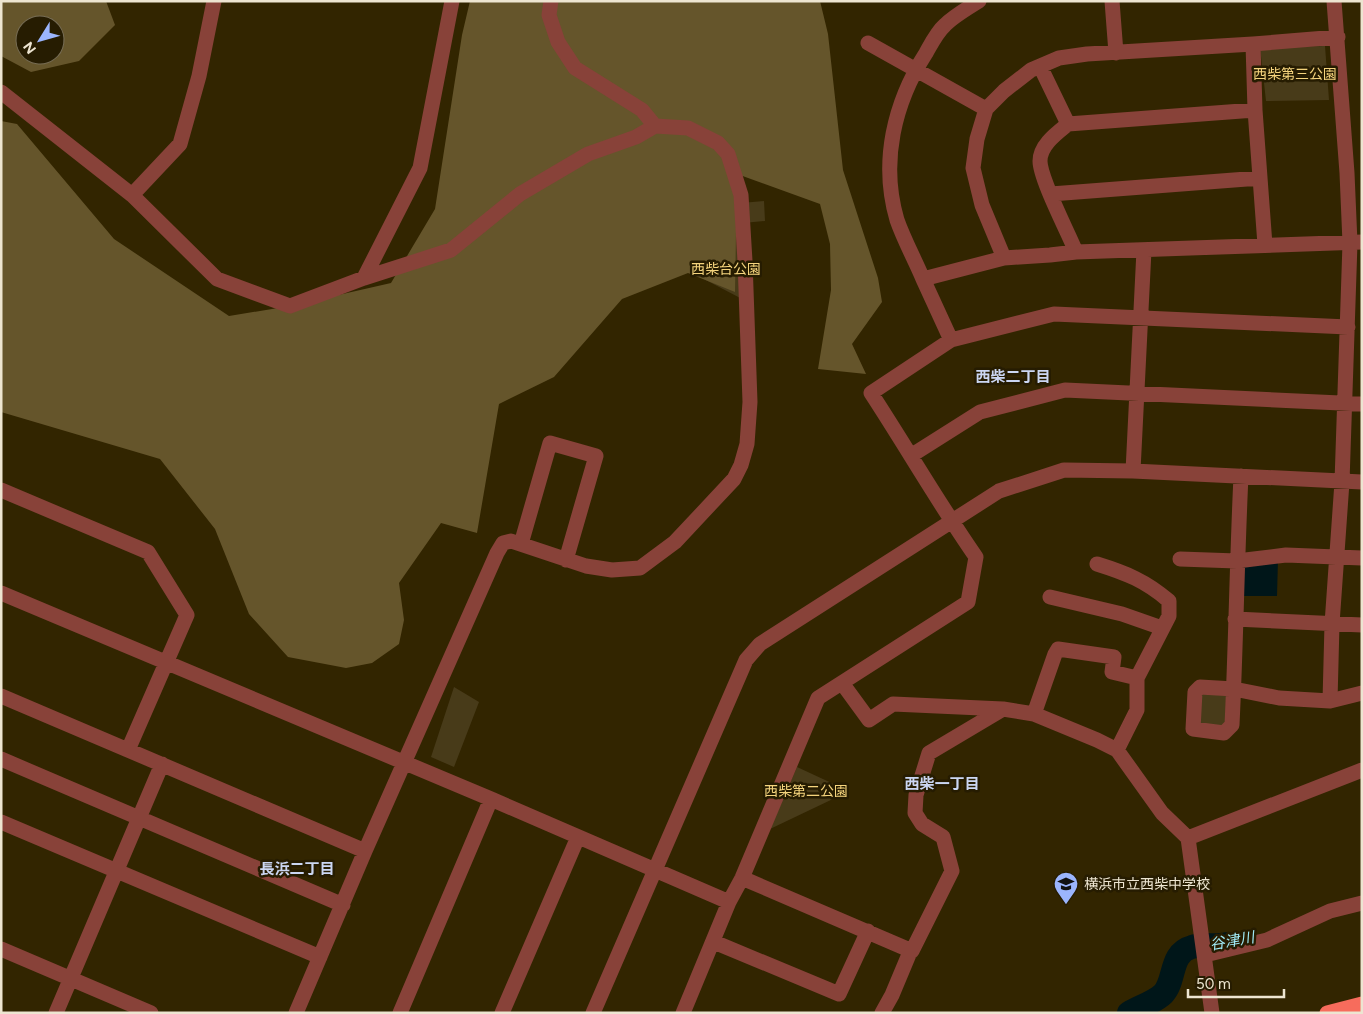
<svg xmlns="http://www.w3.org/2000/svg" width="1363" height="1014" viewBox="0 0 1363 1014" font-family="Figtree,'Noto Sans JP',sans-serif">
	<rect width="100%" height="100%" fill="#322500"/>
	<path fill="#483b19" d="M 1325,46 L 1329,100 L 1266,101 L 1260,47 Z
		M 764,201 L 765,221 L 743,223 L 744,300 L 700,277 L 741,203 Z
		M 454,687 L 479,702 L 454,767 L 431,757 Z
		M 1201,692 L 1228,694 L 1225,726 L 1198,724 Z
		M 797,767 L 838,786 L 835,798 L 770,829 Z"/>
	<path fill="#65552b" fill-rule="evenodd" d="M 1,1 L 106,1 L 115,25 L 79,61 L 31,72 L 1,56 ZM 25,25 L 55,25 L 55,55 L 25,55 Z
		M 470,1 L 820,1 L 828,34 L 843,170 L 878,278 L 882,302 L 852,344 L 866,374 L 818,369 L 831,290 L 830,244 L 820,204 L 737,174 L 735,292 L 688,273 L 622,299 L 554,377 L 499,404 L 477,533 L 441,523 L 399,583 L 404,620 L 399,644 L 372,663 L 346,668 L 288,657 L 249,614 L 215,529 L 160,459 L 1,412 L 1,121 L 17,124 L 114,239 L 229,316 L 290,306 L 391,283 L 435,209 L 462,35 Z"/>
	<path fill="#001619" d="M 1278,559 L 1277,596 L 1243,596 L 1244,568 L 1246,564 Z"/>
	<g fill="none" stroke-linecap="round" stroke-linejoin="round">
		<path stroke="#001619" stroke-width="24" d="M 1129,1013 C 1139,1007 1155,1002 1163,994 C 1176,981 1169,953 1192,947 C 1203,943 1216,947 1227,944"/>
		<path stroke="#884239" stroke-width="15" d="M 551,1 L 549,15 L 558,42 L 575,68 L 642,110 L 655,126
			M 1112,1 L 1116,53
			M 868,43 L 986,109
			M 1253,44 L 1255,110
			M 1040,66 L 1068,124
			M 1,92 L 132,195 L 217,279 L 290,306 L 364,278 L 451,250 L 520,194 L 588,154 L 636,137 L 655,126 L 688,128 L 718,143 L 728,154 L 741,195 L 745,261 L 750,402 L 747,444 L 741,465 L 734,479 L 675,542 L 640,568 L 612,570 L 586,566 L 511,541 L 503,543 L 497,553 L 365,851 L 296,1013
			M 1051,194 L 1260,178
			M 132,195 L 180,144 L 199,76 L 214,1
			M 1076,252 C 1068,232 1040,179 1040,161 C 1040,145 1057,133 1068,124 L 1255,110 L 1265,245
			M 1004,258 L 982,205 L 973,168 L 977,139 L 986,109 L 1004,91 L 1031,70 L 1059,58 L 1087,54 L 1253,44 L 1338,37
			M 364,278 L 420,168 L 452,1
			M 923,279 C 915,260 904,240 897,220 C 880,162 894,103 926,53 C 931,44 937,32 945,25 C 954,16 968,8 979,1
			M 951,340 L 923,279 L 1004,258 L 1050,255 L 1076,252 L 1362,242
			M 912,455 L 980,412 L 1065,390 L 1362,404
			M 1133,471 L 1144,250
			M 1241,476 C 1237,559 1236,642 1232,725 L 1224,733 L 1193,729 L 1195,692 L 1200,687 L 1234,689 L 1279,698 L 1330,701 L 1362,693
			M 1,490 L 148,552 L 187,615 L 128,750
			M 521,544 L 550,443 L 596,456 L 566,560
			M 1180,559 L 1237,561 L 1286,555 L 1362,558
			M 1097,564 C 1126,573 1146,581 1169,601 L 1169,616 L 1137,678 L 1137,710 L 1117,750
			M 1,593 L 491,799 L 729,902
			M 1050,597 L 1122,614 L 1162,628
			M 1235,619 L 1362,625
			M 842,683 L 869,720 L 893,704 L 1003,709 L 1034,714 L 1097,740 L 1117,750 L 1162,813 L 1188,838 L 1212,1013
			M 1,696 L 365,851
			M 1330,701 L 1332,624 L 1342,482 L 1350,243 L 1347,173 L 1334,1
			M 1034,714 L 1055,654 L 1058,649 L 1114,657 L 1112,672 L 1137,678
			M 1,759 L 343,905
			M 1,822 L 320,957
			M 1188,838 L 1362,770
			M 742,878 L 912,951 L 952,871 L 943,837 L 922,824 L 915,813 L 916,795 L 929,753 L 1003,709
			M 714,942 L 839,994 L 868,931
			M 1,949 L 151,1013
			M 1205,955 L 1267,940 L 1330,911 L 1362,903
			M 56,1013 L 162,764
			M 400,1013 L 491,799
			M 502,1013 L 578,837
			M 593,1013 L 746,660 L 760,644 L 999,491 L 1064,470 L 1133,471 L 1362,482
			M 683,1013 L 729,902 L 742,878 L 818,698 L 968,602 L 976,557 C 939,504 907,448 871,393 L 951,340 L 1054,314 L 1348,327
			M 882,1013 L 892,995 L 910,952 L 912,951"/>
		<path stroke="#f76c5c" stroke-width="15" d="M 1327,1013 L 1362,1004"/>
	</g>
	<defs>
		<symbol id="school-pin" viewBox="-11 -11 22 30"><path d="M0 17L-7.5 6A9.5 9.5 0 1 1 7.5 6Z" fill="#9bb5fd" stroke="#261c01"/><path d="M0-5L7-2L0 1L-7-2ZM-4 1L0 2.5L4 1V4Q0 6-4 4Z" fill="#111"/></symbol>
	</defs>
	<g fill-rule="evenodd">
		<use href="#school-pin" x="1052" y="870" width="28" height="38"/>
	</g>
	<g text-anchor="middle" dominant-baseline="central" stroke-width="5" stroke-linejoin="round" paint-order="stroke">
		<g font-size="14" fill="#f5d47d" stroke="#261c01">
			<text x="1295" y="74">西柴第三公園</text>
			<text x="726" y="269">西柴台公園</text>
			<text x="806" y="791">西柴第二公園</text>
		</g>
		<g font-size="14" fill="#ede5d1" stroke="#261c01" text-anchor="start">
			<text x="1084" y="884">横浜市立西柴中学校</text>
		</g>
		<g font-size="15" font-weight="bold" fill="#cbd6f2" stroke="#261c01">
			<text x="1013" y="377">西柴二丁目</text>
			<text x="942" y="784">西柴一丁目</text>
			<text x="297" y="869">長浜二丁目</text>
		</g>
		<g font-size="15" font-style="italic" fill="#a0eaf6" stroke="#261c01">
			<text transform="translate(1232 941) rotate(-10)">谷津川</text>
		</g>
	</g>
	<rect width="1363" height="1014" fill="none" stroke="#ede5d1" stroke-width="5"/>
	<g transform="translate(40 40) rotate(233)"><circle r="24" fill="#261c01" stroke="#766c54"/>
	<path d="M0-4L9 19L0 12L-9 19Z" fill="#9bb5fd"/>
	<text y="-8" font-size="14" font-weight="bold" text-anchor="middle" fill="#ede5d1">N</text>
	</g>
	<path d="M1188 989v8h96v-8" fill="none" stroke="#ede5d1" stroke-width="2.5"/>
	<text x="1196" y="989" font-size="15" fill="#ede5d1" stroke="#261c01" stroke-width="4" paint-order="stroke">50 m</text>
</svg>
